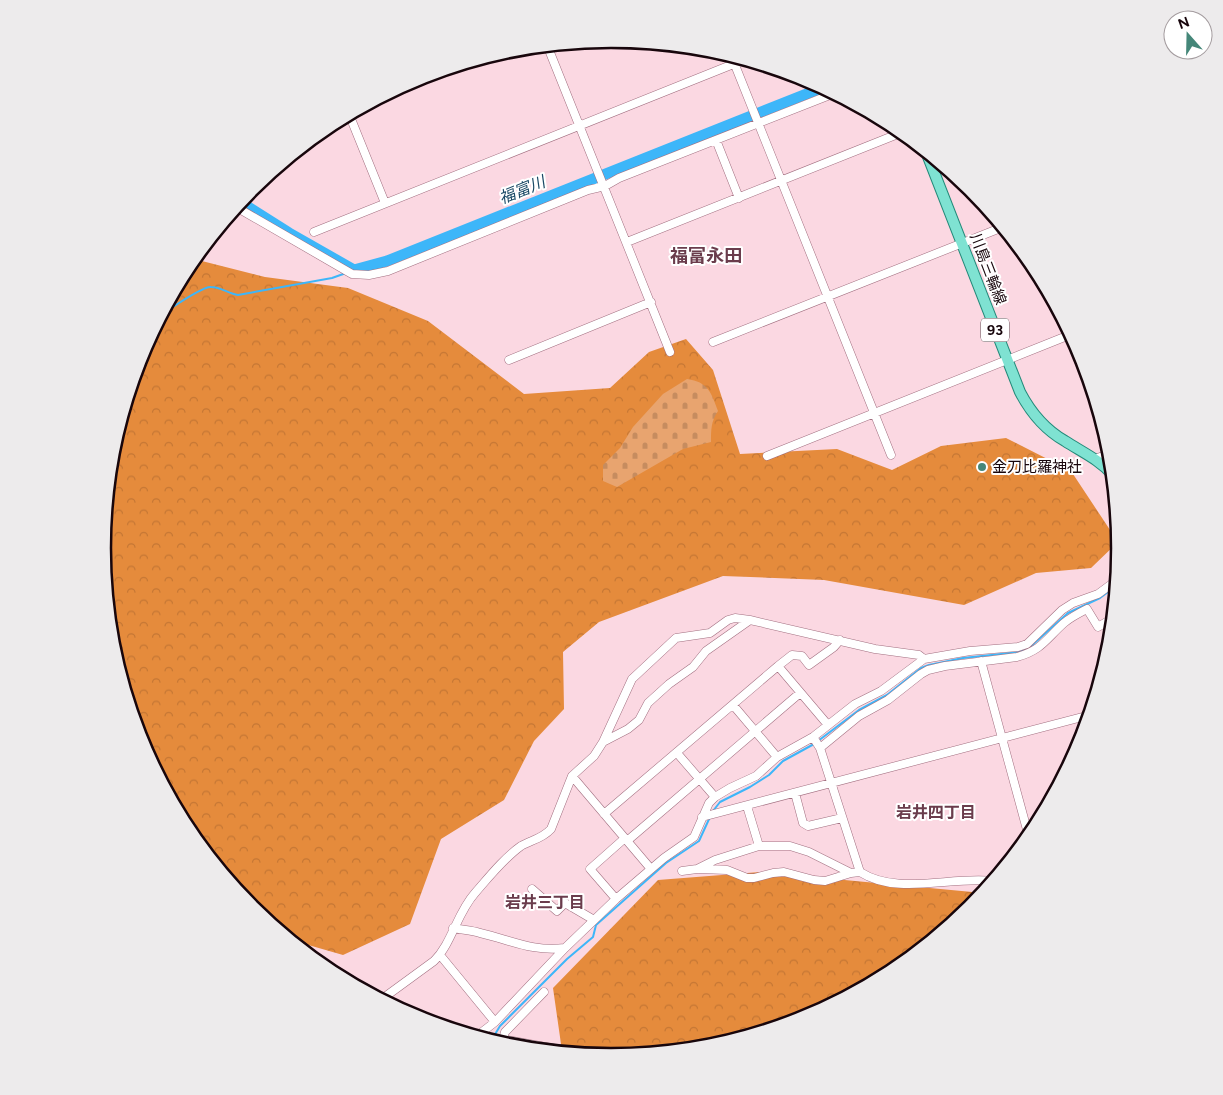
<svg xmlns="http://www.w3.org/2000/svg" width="1223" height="1095" viewBox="0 0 1223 1095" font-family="Figtree,'Noto Sans JP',sans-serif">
	<defs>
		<pattern id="forest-crowns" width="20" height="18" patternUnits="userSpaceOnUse" patternTransform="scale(1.25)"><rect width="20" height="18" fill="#e58b3c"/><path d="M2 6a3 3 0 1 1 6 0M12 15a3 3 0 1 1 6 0" fill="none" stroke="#c47634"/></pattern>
		<pattern id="cemetery-stones" width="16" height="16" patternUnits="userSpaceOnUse" patternTransform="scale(1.25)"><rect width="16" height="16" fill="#e8a46f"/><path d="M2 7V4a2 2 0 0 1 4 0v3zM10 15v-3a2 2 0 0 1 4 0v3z" fill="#c68c5f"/></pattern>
	</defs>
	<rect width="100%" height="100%" fill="#fbd8e2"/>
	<path fill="url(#forest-crowns)" d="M 194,259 L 265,277 L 348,288 L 428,321 L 524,394 L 610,388 L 649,352 L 686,339 L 713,370 L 740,454 L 837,449 L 892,470 L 941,446 L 1006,438 L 1071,471 L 1118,542 L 1091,568 L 1036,573 L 964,605 L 824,580 L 723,576 L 599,622 L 563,652 L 564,709 L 534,741 L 504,800 L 441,839 L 410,924 L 343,955 L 291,940 L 252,907 L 188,830 L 141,742 L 112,646 L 103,547 L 113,448 L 142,353 L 189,265 Z
		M 760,872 L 983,893 L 971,907 L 894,971 L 806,1018 L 710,1047 L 611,1056 L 562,1051 L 553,988 L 658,880 Z"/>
	<path fill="url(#cemetery-stones)" d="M 687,379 C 708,382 711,392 718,411 C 711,421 711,430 711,442 L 683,449 L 617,487 L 603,481 L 603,465 L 620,448 L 633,427 L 663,394 Z"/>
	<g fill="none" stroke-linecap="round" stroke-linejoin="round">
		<path stroke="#3db6f9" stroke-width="2" d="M 162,314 C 172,308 202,286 211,287 C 221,287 229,294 238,295 L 332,278 L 346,273
			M 818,741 L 859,710 L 887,695 L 921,668 L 929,665 L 963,658 L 1020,652 L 1030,647 L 1068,613 L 1100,598 L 1116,586
			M 713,811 L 720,802 L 750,787 L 769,775 L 783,761 L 814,744
			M 493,1041 L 494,1036 L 500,1026 L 567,959 L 593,937 L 596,925 L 666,863 L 699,841 L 710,817"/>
		<path stroke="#3db6f9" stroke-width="11" d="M 240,202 L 289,233 L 354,270 L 387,261 L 824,87"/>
		<defs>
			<path id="minor" d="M 547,45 L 670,352
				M 731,55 L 891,455
				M 349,114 L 385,203
				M 716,140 L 739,198
				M 236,207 L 352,274 L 369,275 L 388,271 L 588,190 L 605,186 L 619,178 L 835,93
				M 314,232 L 746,59
				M 627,242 L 903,132
				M 713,342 L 1003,227
				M 509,360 L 651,302
				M 767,456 L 1072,334
				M 1095,459 L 1111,453
				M 981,661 L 1029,837
				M 778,666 L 792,655 L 802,656 L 809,665 L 834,647 L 840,640
				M 733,705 L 777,757
				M 813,737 L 820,748 L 860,872 C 898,896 950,876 993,881
				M 603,742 L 632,679 L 676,638 L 710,633 L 728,620 L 735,618 L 750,620
				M 820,748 L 859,716 L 888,700 L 921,674 L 928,670 L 945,666 L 1017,657 C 1042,650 1046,639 1064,623 C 1071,617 1079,613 1087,609 L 1098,627 L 1113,618
				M 677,753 L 715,797
				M 572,776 L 651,869
				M 795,793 L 803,823 L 808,826 L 842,818
				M 747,806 L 759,846
				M 604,814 L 778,666 L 828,725
				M 702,817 L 1090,715
				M 627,841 L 800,693
				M 699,869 L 727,870 L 747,878 L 754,878 L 773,873 L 784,872 L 814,880 L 825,881 L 851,873
				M 682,871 L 697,869 L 715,860 L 759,846 L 790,846 L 809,852 L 851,873 L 860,872
				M 532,889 L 557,911 L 565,903 L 594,920
				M 616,899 L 590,869 L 625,838
				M 453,928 C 462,930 472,930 480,933 C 511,940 532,952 565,948
				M 440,955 L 495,1022
				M 382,999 L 434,961 C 452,943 457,913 475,893 C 489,877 504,858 521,846 C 531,840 542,839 551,829 L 572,776 L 594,756 L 603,742 L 628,729 L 639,720 L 648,703 L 669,684 L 693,667 L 706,651 L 750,620 L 875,649 L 919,655 L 924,659
				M 477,1036 L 495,1022 L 565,948 L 616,899 L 664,858 L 694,837 L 709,803 L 715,797 L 730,788 L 756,776 L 777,757 L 813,737 L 855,704 L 881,691 L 924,659 L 970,651 L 1018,647 L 1027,644 L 1062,610 L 1073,603 L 1098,594 L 1117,580
				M 502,1039 L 557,1049 L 557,1051
				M 502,1043 L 505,1032 L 544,992"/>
			<path id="major" d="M 925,149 L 1020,392 C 1031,413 1044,429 1065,441 C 1082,452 1100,460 1113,475"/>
		</defs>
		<use href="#minor" stroke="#a26f80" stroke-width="9"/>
		<use href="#major" stroke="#238979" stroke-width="12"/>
		<use href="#minor" stroke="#fff" stroke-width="8"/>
		<use href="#major" stroke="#7fe2d2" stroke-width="10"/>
	</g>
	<circle fill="#458779" stroke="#fff" stroke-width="2" cx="982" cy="467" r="5"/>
	<g text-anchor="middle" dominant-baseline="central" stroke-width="4" stroke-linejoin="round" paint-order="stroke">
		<rect fill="#fff" stroke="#5d5155" stroke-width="1" x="981" y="318.5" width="28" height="23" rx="4"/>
		<g font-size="14" font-weight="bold" fill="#18060c">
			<text x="995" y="330">93</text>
		</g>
		<g font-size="15" fill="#18060c" stroke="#fff">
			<text transform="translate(988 269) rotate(69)">川島三輪線</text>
		</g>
		<g font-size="15" fill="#18060c" stroke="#fff" text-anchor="start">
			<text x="992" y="467">金刀比羅神社</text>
		</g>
		<g font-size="16" font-style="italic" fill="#1a4965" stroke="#fff">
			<text transform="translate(522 190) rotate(-22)">福富川</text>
		</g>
		<g font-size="16" font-weight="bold" fill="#6a3c4c" stroke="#fff">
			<text x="936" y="812">岩井四丁目</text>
			<text x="545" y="902">岩井三丁目</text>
		</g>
		<g font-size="18" font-weight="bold" fill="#6a3c4c" stroke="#fff">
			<text x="706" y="256">福富永田</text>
		</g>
	</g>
	<path d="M0 0H1223V1095H0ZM111 548a500 500 0 1 1 1000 0a500 500 0 1 1-1000 0Z" fill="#edebec" fill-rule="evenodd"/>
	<path fill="none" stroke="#18060c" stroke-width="2.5" d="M111 548a500 500 0 1 1 1000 0a500 500 0 1 1-1000 0Z"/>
	<g transform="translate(1188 35) rotate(340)"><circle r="24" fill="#ffffff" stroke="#a39b9e"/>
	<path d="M0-4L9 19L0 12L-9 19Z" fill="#458779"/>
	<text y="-8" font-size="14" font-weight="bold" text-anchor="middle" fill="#18060c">N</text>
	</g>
</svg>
